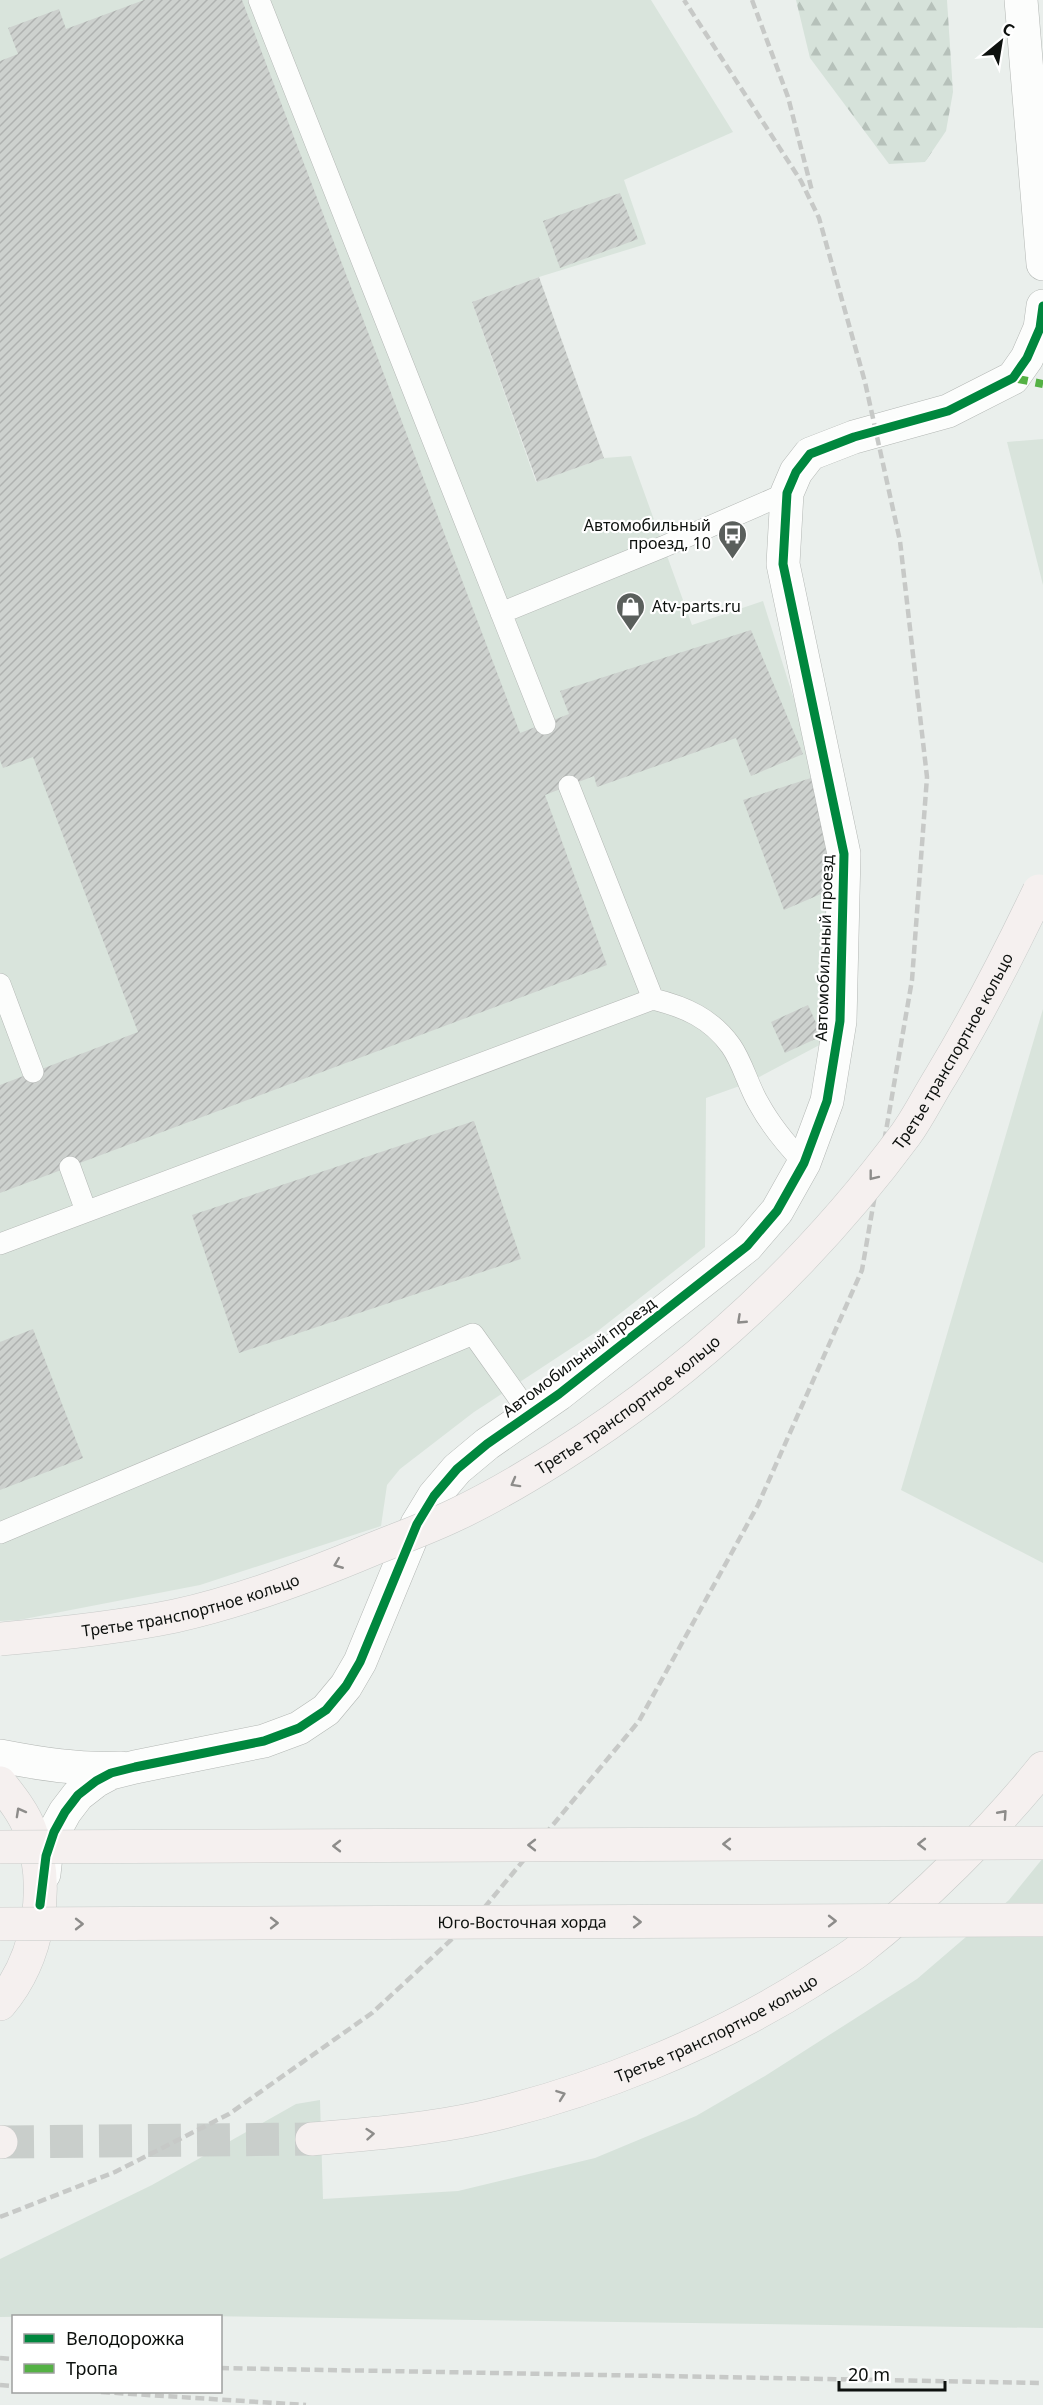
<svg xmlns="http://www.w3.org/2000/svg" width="1043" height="2405" viewBox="0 0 1043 2405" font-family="'Noto Sans',sans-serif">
	<defs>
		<pattern id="forest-firs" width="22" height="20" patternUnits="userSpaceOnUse" patternTransform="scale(1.5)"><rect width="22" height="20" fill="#d6e2da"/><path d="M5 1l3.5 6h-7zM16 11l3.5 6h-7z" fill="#b6c1ba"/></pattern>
		<pattern id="building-hatch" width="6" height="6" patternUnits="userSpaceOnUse" patternTransform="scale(1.5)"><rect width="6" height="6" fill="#cdd1ce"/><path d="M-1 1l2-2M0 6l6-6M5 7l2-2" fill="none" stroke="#afb2b0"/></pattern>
	</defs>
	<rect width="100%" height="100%" fill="#eaefec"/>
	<path fill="#d9e4dc" d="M 0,0 L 651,0 L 733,132 L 624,180 L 646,244 L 539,277 L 472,302 L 536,482 L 604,458 L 631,456 L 692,625 L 763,601 L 813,760 L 839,878 L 827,1041 L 748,1083 L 706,1098 L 705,1247 L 599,1330 L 474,1412 L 400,1469 L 387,1485 L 381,1526 L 200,1585 L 19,1620 L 0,1621 Z
		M 1043,439 L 1043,585 L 1007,442 Z
		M 1043,1009 L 1043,1563 L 901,1490 Z"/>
	<path fill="#d6e2da" d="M 1043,1858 L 1043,2328 L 126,2315 L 0,2317 L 0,2259 L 152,2185 L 296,2104 L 320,2100 L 323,2199 L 458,2191 L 595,2158 L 696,2116 L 765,2076 L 917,1979 L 1009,1900 Z"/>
	<path fill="url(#forest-firs)" d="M 796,0 L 947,0 L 953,92 L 946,131 L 925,162 L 889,164 L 810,58 Z"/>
	<path fill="url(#building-hatch)" d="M 144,0 L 242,0 L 520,733 L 569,714 L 560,691 L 751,630 L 803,754 L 751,776 L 736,738 L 597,787 L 594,776 L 545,795 L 607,965 L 0,1193 L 0,1085 L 138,1032 L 33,757 L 3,768 L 0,760 L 0,61 L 18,54 L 8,28 L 59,9 L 66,29 Z
		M 620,193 L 638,239 L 560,268 L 543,221 Z
		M 539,277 L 604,458 L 537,482 L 472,302 Z
		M 814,777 L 837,887 L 784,910 L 743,800 Z
		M 808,1005 L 822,1036 L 785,1053 L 771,1022 Z
		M 474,1121 L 521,1259 L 239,1353 L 192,1215 Z
		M 33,1329 L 83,1458 L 0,1490 L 0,1342 Z"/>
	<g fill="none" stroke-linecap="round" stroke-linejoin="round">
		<path stroke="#c9cecb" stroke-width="33" stroke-dasharray="33 16" stroke-linecap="butt" d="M 1,2142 L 312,2139"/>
		<defs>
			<path id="service" d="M 259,0 L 545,724
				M 501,613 L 665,546 L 787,493
				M 569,786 L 653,999 C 685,1007 711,1018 731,1046 C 743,1063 748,1086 759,1104 C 771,1126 786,1144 804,1163
				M 0,984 L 33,1072
				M 70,1167 L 86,1211
				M 0,1244 L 653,999
				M 0,1533 L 473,1334 L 530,1414"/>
			<path id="tertiary" d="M 1021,0 L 1043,264
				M 0,1756 C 41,1764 79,1770 121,1768
				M 44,1874 L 46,1856 L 54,1832 L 65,1812 L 78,1795 L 96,1781 L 111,1773 L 135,1767 L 264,1741 L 299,1728 L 326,1710 L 346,1686 L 360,1662 L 417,1524 L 434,1496 L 457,1469 L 487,1444 L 559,1394 L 747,1246 L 777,1211 L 804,1163 L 827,1101 L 840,1021 L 844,854 L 783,564 L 787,493 L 796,472 L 810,454 L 854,437 L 948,411 L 1013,378 L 1027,358 L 1040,328 L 1043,306"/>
			<g id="primary">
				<path d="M 0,1783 C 11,1797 24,1813 30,1830 C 51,1887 39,1958 0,2004"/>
				<path id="s1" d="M 312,2139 C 368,2134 424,2130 479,2118 C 591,2093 716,2042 813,1980 C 828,1970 845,1961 859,1950 C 923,1900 992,1831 1043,1768"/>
				<path d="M 0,2142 L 1,2142"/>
			</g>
		</defs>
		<use href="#service" stroke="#b3b7b4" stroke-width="22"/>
		<use href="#tertiary" stroke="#b3b7b4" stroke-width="34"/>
		<use href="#primary" stroke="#c7cac8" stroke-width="34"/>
		<use href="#service" stroke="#fcfdfc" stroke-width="21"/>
		<use href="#tertiary" stroke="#fcfdfc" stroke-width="33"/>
		<use href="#primary" stroke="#f5f0ef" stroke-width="33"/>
		<path stroke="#c7c9c7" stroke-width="4.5" stroke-dasharray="9 4.5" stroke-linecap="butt" d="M 752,0 L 788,97 L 812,191
			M 0,2217 L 115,2172 L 229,2114 L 372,2013 L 479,1914 L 639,1721 L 758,1505 L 862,1270 L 912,980 L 927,777 L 900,541 L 865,382 L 819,218 L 801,181 L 684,0
			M 0,2358 L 14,2359
			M 220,2368 L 1043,2383
			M 0,2385 L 14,2386
			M 101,2392 L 306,2405"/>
		<defs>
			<g id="primary-bridge">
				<path id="s2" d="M 0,1639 C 58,1634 117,1628 175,1616 C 243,1601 309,1576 373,1549 C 400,1538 428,1528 455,1515 C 489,1499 523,1479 555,1459 C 692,1373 810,1264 906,1134 C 919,1116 929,1095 941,1076 C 977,1016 1009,954 1039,891"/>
				<path d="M 0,1847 L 1043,1843"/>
				<path id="s3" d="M 0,1924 L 1043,1920"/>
			</g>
		</defs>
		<use href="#primary-bridge" stroke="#c7cac8" stroke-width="34" stroke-linecap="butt"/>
		<use href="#primary-bridge" stroke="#f5f0ef" stroke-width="33"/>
		<path stroke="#54b144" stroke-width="8" stroke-dasharray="15 8" stroke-linecap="butt" d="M 1013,378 L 1043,384"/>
		<defs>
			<path id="cycleway" d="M 40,1905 L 46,1856 L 54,1832 L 65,1812 L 78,1795 L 96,1781 L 111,1773 L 135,1767 L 264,1741 L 299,1728 L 326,1710 L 346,1686 L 360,1662 L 417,1524 L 434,1496 L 457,1469 L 487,1444 L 559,1394 L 747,1246 L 777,1211 L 804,1163 L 827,1101 L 840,1021 L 844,854 L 783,564 L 787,493 L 796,472 L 810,454 L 854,437 L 948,411 L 1013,378 L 1027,358 L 1040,328 L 1043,306"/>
		</defs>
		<use href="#cycleway" stroke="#fff" stroke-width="13"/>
		<use href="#cycleway" stroke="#00873e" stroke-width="9"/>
	</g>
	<defs><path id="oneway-chevron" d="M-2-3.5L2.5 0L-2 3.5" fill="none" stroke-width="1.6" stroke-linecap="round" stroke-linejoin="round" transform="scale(1.5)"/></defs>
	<g stroke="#8d8c8a">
		<use href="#oneway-chevron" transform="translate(873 1176) rotate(128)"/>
		<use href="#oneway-chevron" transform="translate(741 1320) rotate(137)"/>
		<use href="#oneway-chevron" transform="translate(515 1483) rotate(151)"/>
		<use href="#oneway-chevron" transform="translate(338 1564) rotate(158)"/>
		<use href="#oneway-chevron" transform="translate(20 1812) rotate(-119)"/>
		<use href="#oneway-chevron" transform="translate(1003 1814) rotate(-48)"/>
		<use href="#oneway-chevron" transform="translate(727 1844) rotate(180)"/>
		<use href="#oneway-chevron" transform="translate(922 1844) rotate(180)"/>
		<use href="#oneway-chevron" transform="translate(532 1845) rotate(180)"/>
		<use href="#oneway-chevron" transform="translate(337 1846) rotate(180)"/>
		<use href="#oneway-chevron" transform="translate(832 1921)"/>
		<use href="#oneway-chevron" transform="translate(637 1922)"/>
		<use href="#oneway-chevron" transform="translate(274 1923)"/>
		<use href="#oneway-chevron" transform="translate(79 1924)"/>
		<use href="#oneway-chevron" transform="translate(561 2095) rotate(-20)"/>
		<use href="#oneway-chevron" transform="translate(370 2134) rotate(-5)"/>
	</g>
	<defs>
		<symbol id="bus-pin" viewBox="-11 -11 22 30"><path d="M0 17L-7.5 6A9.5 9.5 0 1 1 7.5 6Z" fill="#5a5f5c" stroke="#fff"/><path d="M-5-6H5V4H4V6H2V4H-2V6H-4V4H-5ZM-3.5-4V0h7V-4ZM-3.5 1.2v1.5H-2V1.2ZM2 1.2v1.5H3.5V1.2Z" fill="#fff"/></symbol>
		<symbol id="shop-pin" viewBox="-11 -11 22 30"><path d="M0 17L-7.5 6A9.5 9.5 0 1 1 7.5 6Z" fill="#5a5f5c" stroke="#fff"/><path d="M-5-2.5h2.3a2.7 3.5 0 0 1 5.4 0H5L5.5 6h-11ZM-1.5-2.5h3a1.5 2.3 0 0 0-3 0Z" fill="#fff"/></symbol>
	</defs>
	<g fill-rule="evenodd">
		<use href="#bus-pin" x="716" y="518" width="33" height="45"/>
		<use href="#shop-pin" x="614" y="590" width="33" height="45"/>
	</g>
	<g text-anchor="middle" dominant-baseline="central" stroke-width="4.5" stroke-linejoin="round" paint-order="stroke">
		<g font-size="16" fill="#0d110e" stroke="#fff" text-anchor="end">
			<text x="711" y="525">Автомобильный<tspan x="711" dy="18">проезд, 10</tspan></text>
			<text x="652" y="606" text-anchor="start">Atv-parts.ru</text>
		</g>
		<g font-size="16" fill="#0d110e" stroke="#fff">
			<text transform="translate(824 948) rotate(-88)">Автомобильный проезд</text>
			<text stroke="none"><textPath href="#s2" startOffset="1166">Третье транспортное кольцо</textPath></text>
			<text transform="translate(579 1357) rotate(-37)">Автомобильный проезд</text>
			<text stroke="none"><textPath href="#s2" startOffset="680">Третье транспортное кольцо</textPath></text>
			<text stroke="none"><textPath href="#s2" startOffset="194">Третье транспортное кольцо</textPath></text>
			<text stroke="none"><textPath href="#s3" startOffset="522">Юго-Восточная хорда</textPath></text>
			<text stroke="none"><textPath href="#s1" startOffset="423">Третье транспортное кольцо</textPath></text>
		</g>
	</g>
	<rect x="12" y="2315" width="210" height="78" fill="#ffffff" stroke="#9ea09f" stroke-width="1.5"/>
	<rect x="24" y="2334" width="30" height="9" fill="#00873e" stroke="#9ea09f" stroke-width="1.5"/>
	<text x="66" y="2345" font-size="18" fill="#0d110e">Велодорожка</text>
	<rect x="24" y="2364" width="30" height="9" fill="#54b144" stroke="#9ea09f" stroke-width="1.5"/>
	<text x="66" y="2375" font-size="18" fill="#0d110e">Тропа</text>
	<g transform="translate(1001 42) rotate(30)" stroke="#ffffff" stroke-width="4.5" paint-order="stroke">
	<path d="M0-4.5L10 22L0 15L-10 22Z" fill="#0d110e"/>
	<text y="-9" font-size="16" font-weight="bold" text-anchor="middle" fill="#0d110e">С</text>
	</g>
	<path d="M839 2381v9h106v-9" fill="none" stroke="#0d110e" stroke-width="3"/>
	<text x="848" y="2381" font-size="18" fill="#0d110e" stroke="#ffffff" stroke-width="4.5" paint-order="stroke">20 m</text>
</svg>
